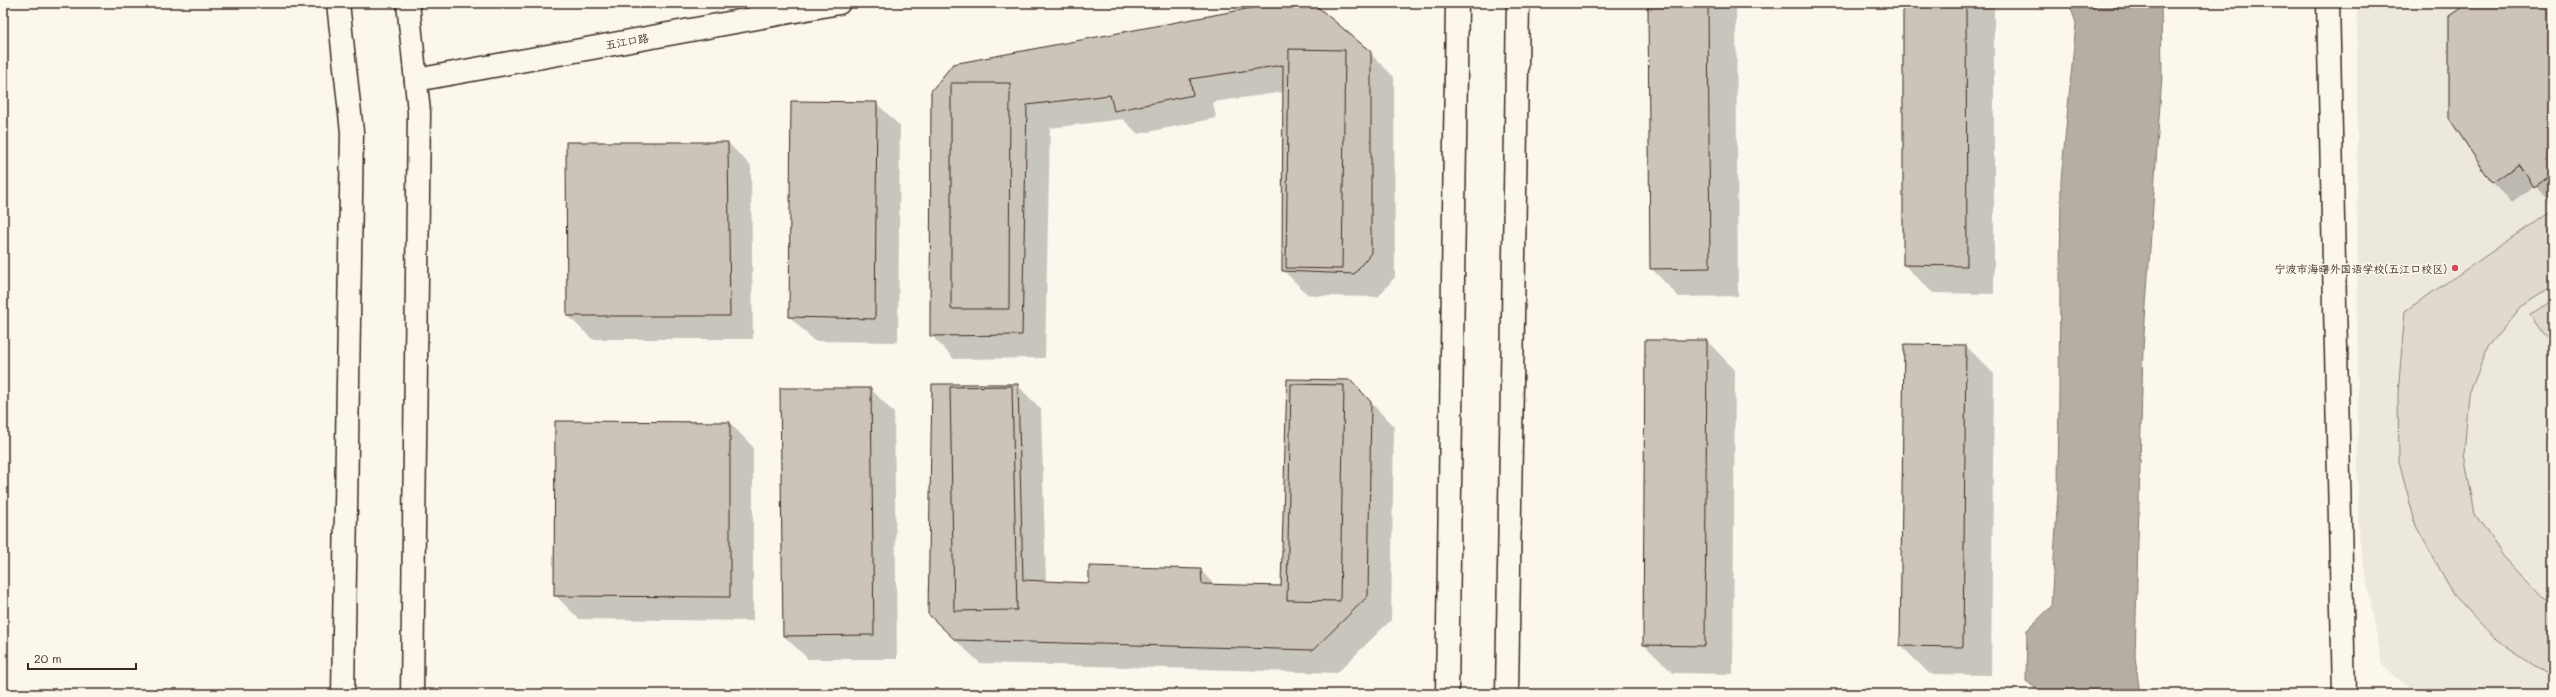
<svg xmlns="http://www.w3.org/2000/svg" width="2556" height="697" viewBox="0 0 2556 697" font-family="Mali,'LXGW WenKai TC',sans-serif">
	<rect width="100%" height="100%" fill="#fbf7ec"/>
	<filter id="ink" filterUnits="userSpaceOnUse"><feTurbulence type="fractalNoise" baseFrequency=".025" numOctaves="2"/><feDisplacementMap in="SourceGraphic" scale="8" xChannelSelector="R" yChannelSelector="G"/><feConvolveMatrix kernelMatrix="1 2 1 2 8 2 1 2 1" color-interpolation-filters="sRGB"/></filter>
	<g filter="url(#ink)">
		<path fill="#ede8dd" d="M 2357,3 L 2553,3 L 2553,694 L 2416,694 L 2382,665 L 2358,532 Z"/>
		<path fill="#dfd9ce" stroke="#8d8276" d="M 2553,210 L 2553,286 L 2521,307 L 2488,347 L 2469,394 L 2464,454 L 2475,514 L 2503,556 L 2542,597 L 2553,603 L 2553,678 L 2497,641 L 2454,595 L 2416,526 L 2399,461 L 2398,393 L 2405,311 Z
			M 2553,299 L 2553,348 L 2530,315 Z"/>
		<path fill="#b6aea2" stroke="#85796d" d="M 2069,3 L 2161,3 L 2162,76 L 2143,349 L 2135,657 L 2140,694 L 2043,694 L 2026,681 L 2027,630 L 2051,607 L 2058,493 L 2061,180 L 2076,23 Z"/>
		<path fill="#0003" d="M 1283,3 L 1312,3 L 1370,53 L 1394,77 L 1395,277 L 1378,297 L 1316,296 L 1307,294 L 1283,270 L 1284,92 L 1213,102 L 1216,118 L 1138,134 L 1123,119 L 1050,128 L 1045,358 L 954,359 L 931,335 L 932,91 Z
			M 1649,3 L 1736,3 L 1738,296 L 1679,297 L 1651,268 Z
			M 1904,3 L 1994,3 L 1994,294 L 1933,293 L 1904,265 Z
			M 2470,3 L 2553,3 L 2553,205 L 2535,185 L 2512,202 L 2492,182 Z
			M 792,102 L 876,103 L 900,126 L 898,342 L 814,341 L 790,317 Z
			M 728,143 L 751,166 L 753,339 L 592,339 L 568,316 Z
			M 1646,341 L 1707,341 L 1735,370 L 1733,674 L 1673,673 L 1644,645 Z
			M 1966,346 L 1994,374 L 1991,675 L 1930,674 L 1901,646 Z
			M 1351,381 L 1394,427 L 1391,620 L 1337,673 L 980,663 L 953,638 L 1017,385 L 1041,409 L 1046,582 L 1090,585 L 1200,570 L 1215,585 L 1282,587 Z
			M 871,389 L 894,413 L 897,659 L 808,659 L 784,636 Z
			M 730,423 L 753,447 L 753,621 L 579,619 L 555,595 Z"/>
		<path fill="#ccc4b9" stroke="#3b2a1e" d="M 1278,3 L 1313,3 L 1371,52 L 1371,253 L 1354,274 L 1282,271 L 1283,65 L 1190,79 L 1193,95 L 1114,111 L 1110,95 L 1027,105 L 1022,335 L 930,336 L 931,91 L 953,64 Z
			M 1648,3 L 1708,3 L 1710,268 L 1650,269 Z
			M 1903,3 L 1966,3 L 1967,266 L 1903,265 Z
			M 2468,3 L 2553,3 L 2553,174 L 2534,187 L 2519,164 L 2492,183 L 2449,118 L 2449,16 Z
			M 1289,49 L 1345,50 L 1342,269 L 1286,268 Z
			M 951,83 L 1010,83 L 1009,309 L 951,309 Z
			M 791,101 L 877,102 L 875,319 L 789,317 Z
			M 566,142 L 728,142 L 730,316 L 567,316 Z
			M 1645,340 L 1707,340 L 1705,646 L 1643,645 Z
			M 1904,344 L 1966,345 L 1963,647 L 1900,646 Z
			M 1287,379 L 1351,380 L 1371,402 L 1368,596 L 1313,650 L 955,640 L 928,614 L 932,384 L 1018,384 L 1023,580 L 1089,583 L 1089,566 L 1201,569 L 1202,584 L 1281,586 Z
			M 1291,384 L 1344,385 L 1340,601 L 1287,600 Z
			M 1012,386 L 1017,610 L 954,611 L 950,387 Z
			M 780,388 L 871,388 L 874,635 L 783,636 Z
			M 555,421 L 730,422 L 730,597 L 554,596 Z"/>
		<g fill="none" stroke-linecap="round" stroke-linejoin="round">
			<defs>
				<path id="street" d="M 2328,3 L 2344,694
					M 416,80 L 839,3
					M 1447,694 L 1457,3
					M 1507,694 L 1518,3"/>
				<path id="secondary" d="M 338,3 L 352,132 L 343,694
					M 408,3 L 419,112 L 412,694"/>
			</defs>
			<use href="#street" stroke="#3b2a1e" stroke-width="25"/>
			<use href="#secondary" stroke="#3b2a1e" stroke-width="25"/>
			<use href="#street" stroke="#fbf7ec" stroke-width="22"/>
			<use href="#secondary" stroke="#fbf7ec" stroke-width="22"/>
		</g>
	</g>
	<circle fill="#d1495b" stroke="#fbf7ec" stroke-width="1.5" cx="2455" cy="268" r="4"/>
	<g text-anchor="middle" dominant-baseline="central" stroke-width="3" stroke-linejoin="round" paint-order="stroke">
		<g font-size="11" fill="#3b2a1e" stroke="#fbf7ec">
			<text transform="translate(627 41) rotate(-10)">五江口路</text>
		</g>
		<g font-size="11" fill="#3b2a1e" stroke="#fbf7ec" text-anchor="end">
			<text x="2447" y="268">宁波市海曙外国语学校(五江口校区)</text>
		</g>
	</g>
	<rect width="2556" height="697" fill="none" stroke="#fbf7ec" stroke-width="16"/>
	<rect x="8" y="8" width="2540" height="681" fill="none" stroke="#3b2a1e" stroke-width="1.5" filter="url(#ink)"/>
	<path d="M28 663v6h108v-6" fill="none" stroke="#3b2a1e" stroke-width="2"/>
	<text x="34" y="663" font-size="12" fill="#3b2a1e" stroke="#fbf7ec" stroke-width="3" paint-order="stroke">20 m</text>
</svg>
